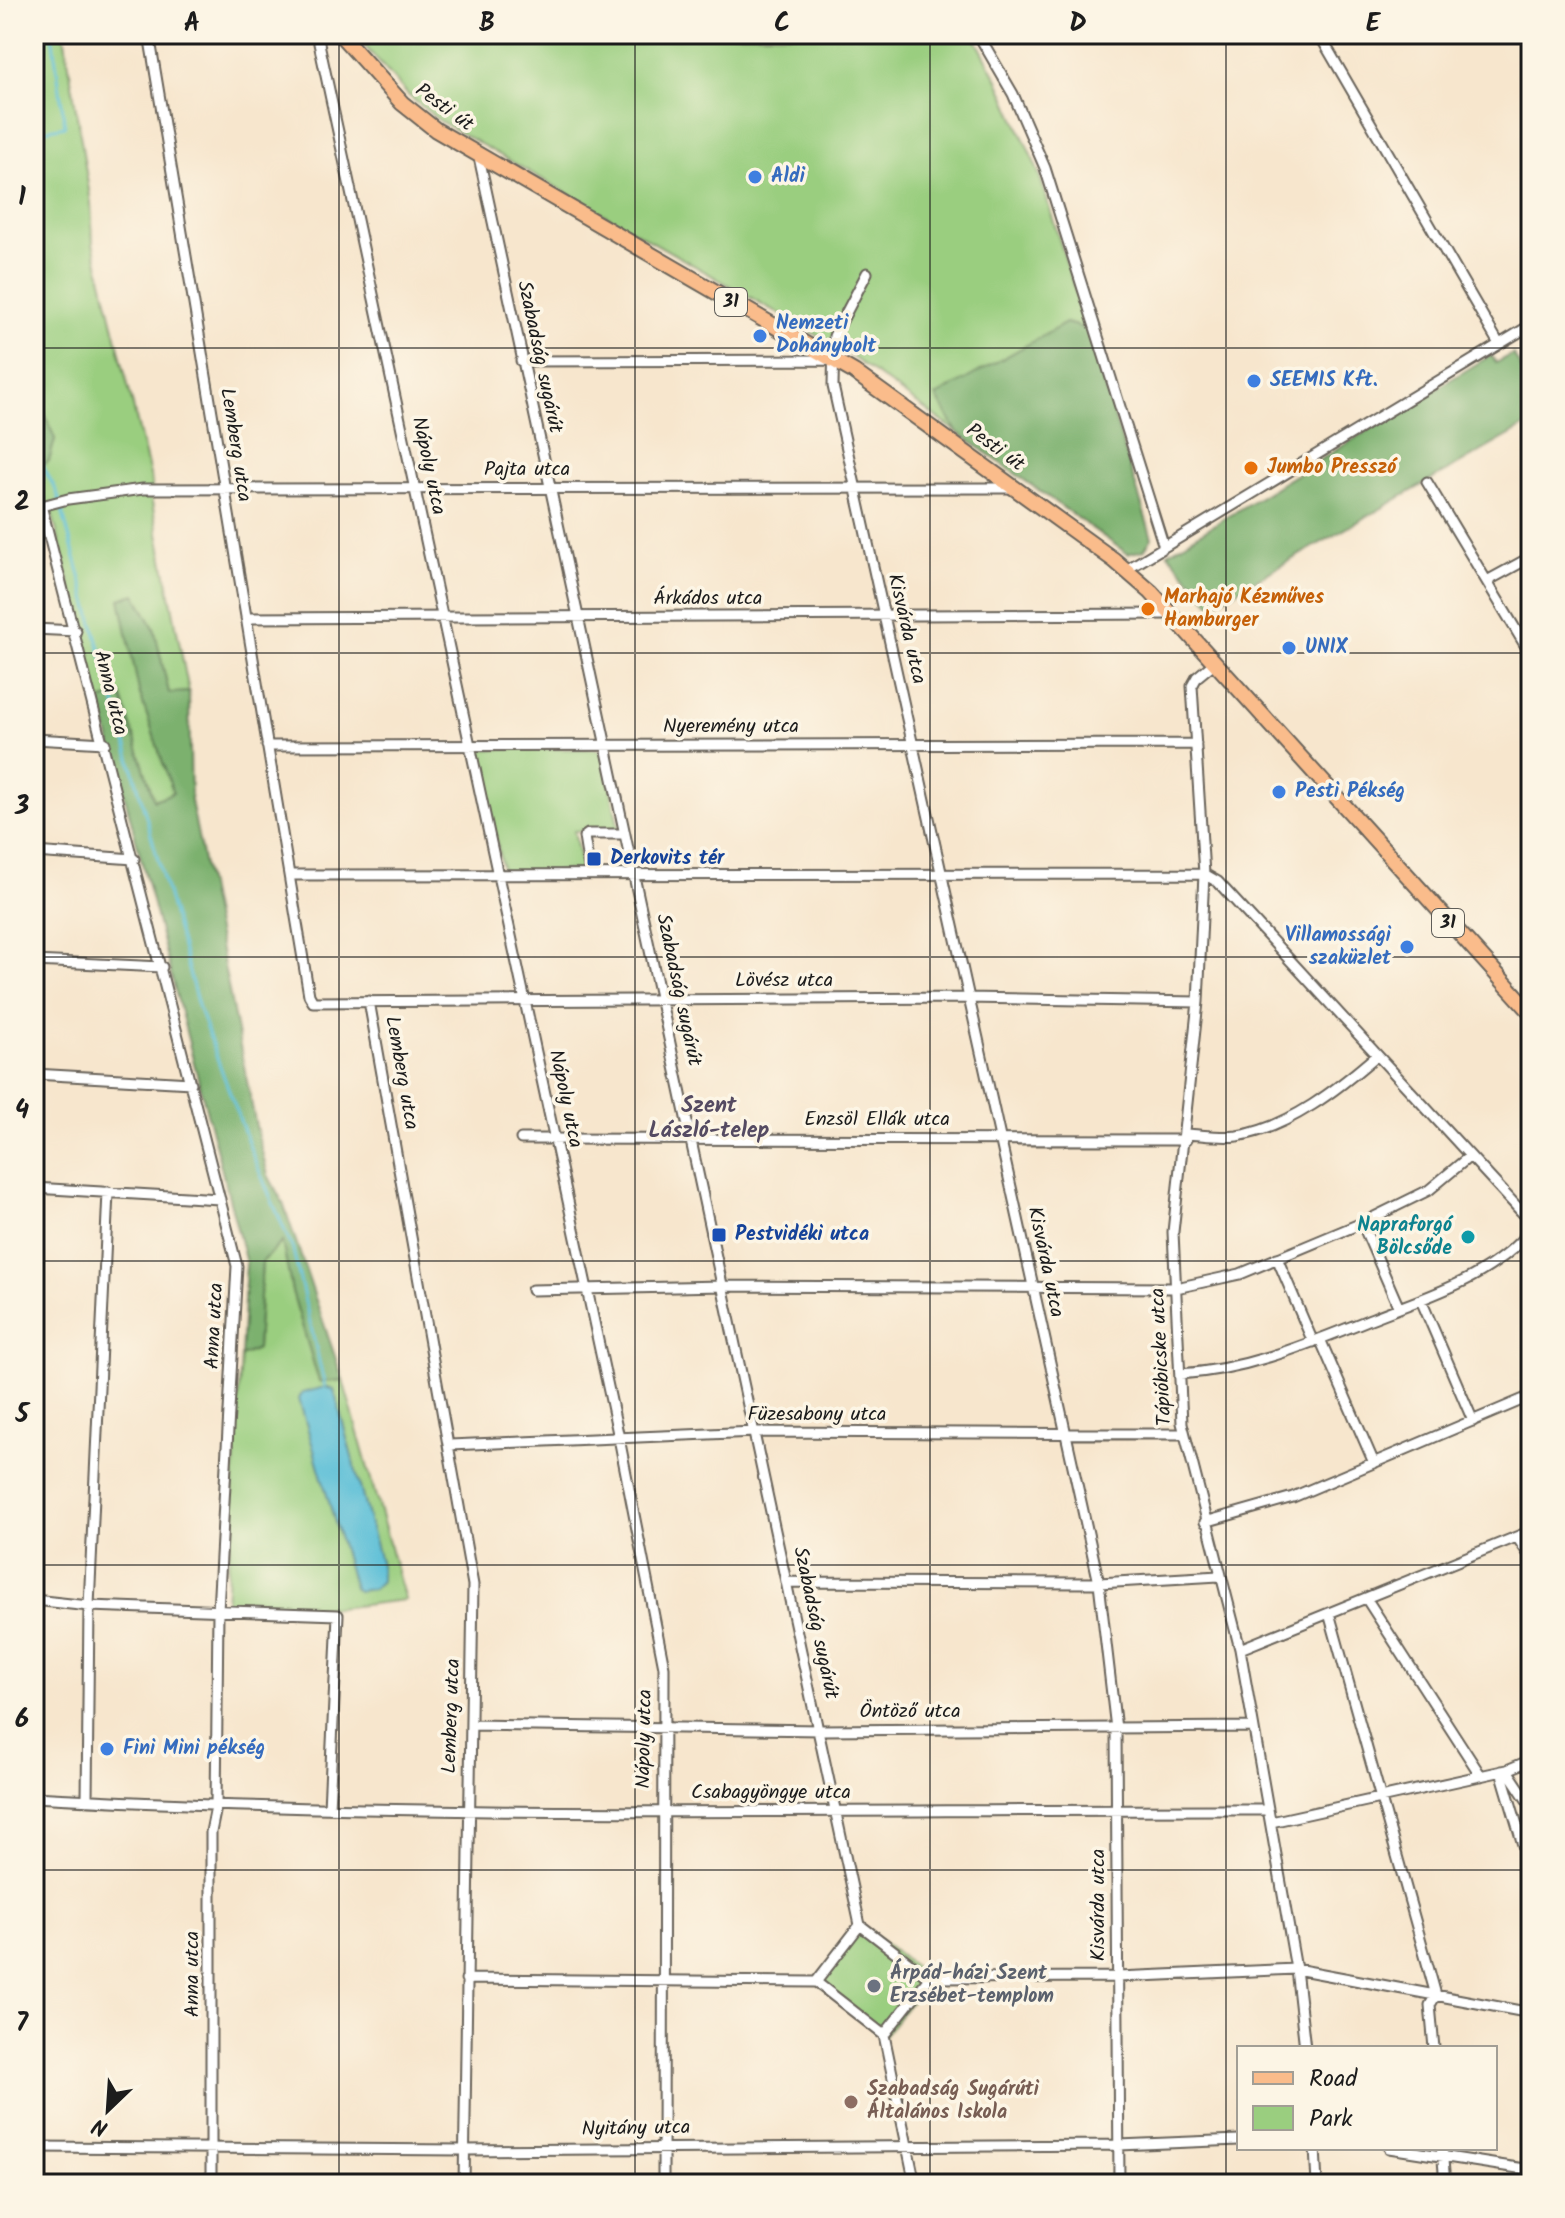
<svg xmlns="http://www.w3.org/2000/svg" width="1565" height="2218" viewBox="0 0 1565 2218" font-family="Kalam,sans-serif">
	<rect width="100%" height="100%" fill="#fcf5e5"/>
	<filter id="ink" filterUnits="userSpaceOnUse"><feTurbulence type="fractalNoise" baseFrequency=".0125" numOctaves="2"/><feDisplacementMap in="SourceGraphic" scale="16" xChannelSelector="R" yChannelSelector="G"/><feConvolveMatrix kernelMatrix="1 2 1 2 8 2 1 2 1" color-interpolation-filters="sRGB"/></filter>
	<filter id="wash" filterUnits="userSpaceOnUse"><feTurbulence type="fractalNoise" baseFrequency=".006" numOctaves="4" result="noise"/><feDisplacementMap in="SourceGraphic" scale="32" xChannelSelector="R" yChannelSelector="G"/><feGaussianBlur stdDeviation="1.8" result="paint"/><feColorMatrix in="noise" values="0 0 0 0 0 0 0 0 0 0 0 0 0 0 0 0 0 1.4 0 .05"/><feComposite in="paint" operator="in"/></filter>
	<g filter="url(#wash)">
		<rect width="100%" height="100%" fill="#f7e6cd"/>
		<path fill="#9ace7f" stroke="#5b754e" stroke-width="2" d="M 34,34 L 64,34 L 91,203 L 93,243 L 152,483 L 151,498 L 189,692 L 169,694 L 154,628 L 135,594 L 139,691 L 173,793 L 154,800 L 121,695 L 100,701 L 53,517 C 49,503 35,483 34,470 L 49,461 L 55,439 L 34,387 Z
			M 354,34 L 973,34 L 999,82 L 1038,171 L 1087,329 L 1066,323 L 937,397 L 957,432 L 841,349 L 440,121 L 409,96 Z
			M 478,749 L 596,749 L 604,755 L 619,830 L 574,831 L 582,870 L 503,873 Z
			M 283,1241 L 292,1291 L 319,1381 L 343,1380 L 405,1600 L 338,1608 L 226,1604 L 241,1356 L 257,1349 L 262,1262 Z
			M 860,1925 L 929,1978 L 884,2035 L 816,1982 Z"/>
		<path fill="#7bb16e" stroke="#4c6645" stroke-width="2" d="M 1066,323 L 1087,329 L 1152,538 L 1144,550 L 1128,554 L 957,432 L 936,396 Z
			M 1513,354 L 1531,385 L 1531,423 L 1212,605 L 1168,553 L 1491,355 L 1496,363 Z
			M 34,387 L 55,439 L 49,461 L 34,470 Z
			M 135,594 L 154,628 L 169,693 L 189,692 L 191,801 L 258,1136 L 268,1175 L 283,1203 L 343,1380 L 319,1382 L 292,1291 L 282,1242 L 262,1262 L 257,1349 L 241,1356 L 246,1263 L 100,701 L 121,694 L 154,800 L 173,793 L 139,691 L 120,599 Z"/>
		<path fill="#59bed7" stroke="#3a6d7a" stroke-width="2" d="M 325,1387 L 334,1390 L 381,1565 L 381,1581 L 373,1589 L 358,1591 L 354,1588 L 299,1399 L 302,1393 Z"/>
		<g fill="none" stroke-linecap="round" stroke-linejoin="round">
			<path stroke="#59bed7" stroke-width="3" d="M 34,132 L 65,126 L 52,34
				M 34,450 L 57,492 L 199,1009 L 255,1161 L 293,1250 L 325,1387"/>
		</g>
	</g>
	<g filter="url(#ink)">
		<g fill="none" stroke-linecap="round" stroke-linejoin="round">
			<defs>
				<path id="street" d="M 149,34 L 309,995 L 313,1002 L 966,998 L 1198,1002
					M 317,34 L 619,1438 L 664,1667 L 663,2184
					M 978,34 L 1013,94 L 1045,168 L 1164,547
					M 1319,34 L 1499,344
					M 479,157 L 860,1925
					M 867,273 L 834,336 L 833,386 L 1099,1583 L 1116,1729 L 1119,2184
					M 521,361 L 829,360
					M 1427,482 L 1531,655
					M 34,496 L 42,509 L 237,1266 L 218,1611 L 216,1807 L 211,1832 L 211,2184
					M 34,508 L 68,499 L 143,489 L 1012,488
					M 1126,570 L 1531,325
					M 1487,581 L 1531,557
					M 246,618 L 1171,614
					M 34,629 L 76,631
					M 1214,663 L 1197,677 L 1192,686 L 1204,874 L 1198,1002 L 1173,1232 L 1182,1423 L 1240,1649 L 1296,1969 L 1305,2048
					M 34,739 L 105,743
					M 267,746 L 1196,744
					M 34,852 L 134,859
					M 590,874 L 584,837 L 588,834 L 625,834
					M 289,875 L 1204,874 L 1218,882 L 1531,1222
					M 34,961 L 162,967
					M 369,1001 L 473,1585 L 464,2184
					M 34,1074 L 191,1083
					M 1187,1134 C 1203,1135 1221,1138 1237,1136 C 1289,1128 1339,1088 1377,1055
					M 521,1139 L 1186,1140
					M 34,1188 L 220,1199
					M 1362,1223 L 1399,1308
					M 1277,1258 L 1313,1342
					M 532,1290 L 723,1286 L 1176,1288 L 1240,1274 L 1362,1223 L 1429,1190 L 1470,1156
					M 1421,1300 L 1473,1421
					M 1320,1339 L 1374,1463
					M 1180,1374 C 1249,1370 1310,1343 1373,1318 C 1428,1296 1493,1278 1531,1229
					M 450,1445 L 755,1432 L 1184,1434
					M 1205,1522 L 1293,1497 L 1531,1396
					M 1517,1537 L 1531,1558
					M 788,1582 L 1099,1583 L 1219,1576
					M 1366,1598 L 1481,1776
					M 34,1600 L 89,1606 L 338,1615 L 329,1808
					M 1329,1613 L 1436,1995 L 1430,2005 L 1434,2048
					M 1240,1649 L 1531,1531
					M 471,1725 L 820,1730 L 1253,1727
					M 1507,1770 L 1531,1806
					M 1501,1771 L 1531,1872
					M 34,1797 C 445,1820 857,1809 1268,1810
					M 87,1800 L 89,1606 L 108,1192
					M 1271,1822 L 1507,1770 L 1531,1760
					M 860,1925 L 929,1978 L 884,2035
					M 860,1925 L 816,1982 L 884,2035
					M 929,1978 L 1118,1977 L 1296,1969 L 1531,2013
					M 466,1979 L 816,1982
					M 884,2035 L 915,2184
					M 34,2147 L 464,2150 L 1119,2145 L 1239,2140
					M 1315,2148 L 1317,2184
					M 1389,2148 L 1531,2170
					M 1442,2148 L 1445,2184"/>
				<path id="primary" d="M 340,34 L 402,103 L 436,130 L 854,372 L 1114,560 L 1151,592 L 1531,1012"/>
			</defs>
			<use href="#street" stroke="#69635a" stroke-width="13"/>
			<use href="#primary" stroke="#69635a" stroke-width="18"/>
			<use href="#street" stroke="#fff" stroke-width="9"/>
			<use href="#primary" stroke="#fabc8b" stroke-width="14"/>
		</g>
	</g>
	<path fill="none" stroke="#1c1c1c" stroke-width="2" stroke-opacity="0.55" d="M 339,34 L 339,2184M 635,34 L 635,2184M 930,34 L 930,2184M 1226,34 L 1226,2184M 34,348 L 1531,348M 34,653 L 1531,653M 34,957 L 1531,957M 34,1261 L 1531,1261M 34,1565 L 1531,1565M 34,1870 L 1531,1870"/>
	<g fill="#3f7fe0" stroke="#fcf5e5" stroke-width="3">
		<circle cx="755" cy="177" r="8"/>
		<circle cx="760" cy="336" r="8"/>
		<circle cx="1254" cy="381" r="8"/>
		<circle cx="1289" cy="648" r="8"/>
		<circle cx="1279" cy="792" r="8"/>
		<circle cx="1407" cy="947" r="8"/>
		<circle cx="107" cy="1749" r="8"/>
	</g>
	<g fill="#e8710a" stroke="#fcf5e5" stroke-width="3">
		<circle cx="1251" cy="468" r="8"/>
		<circle cx="1148" cy="609" r="8"/>
	</g>
	<g fill="#1a4fb4" stroke="#fcf5e5" stroke-width="3">
		<rect x="586" y="851" width="16" height="16" rx="4"/>
		<rect x="711" y="1227" width="16" height="16" rx="4"/>
	</g>
	<circle fill="#0f9aa8" stroke="#fcf5e5" stroke-width="3" cx="1468" cy="1237" r="8"/>
	<circle fill="#6b7280" stroke="#fcf5e5" stroke-width="3" cx="874" cy="1986" r="8"/>
	<circle fill="#8d6e63" stroke="#fcf5e5" stroke-width="3" cx="851" cy="2102" r="8"/>
	<g text-anchor="middle" dominant-baseline="central" stroke-width="7" stroke-linejoin="round" paint-order="stroke">
		<g fill="#fcf5e5" stroke="#5f5d58" stroke-width="2">
			<rect x="715" y="288" width="32" height="28" rx="6"/>
			<rect x="1432" y="909" width="32" height="28" rx="6"/>
		</g>
		<g font-size="18" font-weight="bold" fill="#1c1c1c">
			<text x="731" y="302">31</text>
			<text x="1448" y="923">31</text>
		</g>
		<g font-size="20" fill="#1c1c1c" stroke="#fcf5e5">
			<text transform="translate(444 108) rotate(36)">Pesti út</text>
			<text transform="translate(539 357) rotate(78)">Szabadság sugárút</text>
			<text transform="translate(235 445) rotate(81)">Lemberg utca</text>
			<text transform="translate(995 448) rotate(36)">Pesti út</text>
			<text transform="translate(428 466) rotate(78)">Nápoly utca</text>
			<text x="527" y="470">Pajta utca</text>
			<text x="708" y="599">Árkádos utca</text>
			<text transform="translate(906 629) rotate(77)">Kisvárda utca</text>
			<text transform="translate(110 693) rotate(76)">Anna utca</text>
			<text x="731" y="727">Nyeremény utca</text>
			<text x="784" y="981">Lövész utca</text>
			<text transform="translate(678 990) rotate(78)">Szabadság sugárút</text>
			<text transform="translate(401 1073) rotate(80)">Lemberg utca</text>
			<text transform="translate(565 1099) rotate(78)">Nápoly utca</text>
			<text x="877" y="1120">Enzsöl Ellák utca</text>
			<text transform="translate(1045 1262) rotate(78)">Kisvárda utca</text>
			<text transform="translate(215 1326) rotate(-87)">Anna utca</text>
			<text transform="translate(1162 1357) rotate(-93)">Tápióbicske utca</text>
			<text x="817" y="1415">Füzesabony utca</text>
			<text transform="translate(815 1623) rotate(78)">Szabadság sugárút</text>
			<text x="910" y="1712">Öntöző utca</text>
			<text transform="translate(452 1716) rotate(-88)">Lemberg utca</text>
			<text transform="translate(645 1739) rotate(-89)">Nápoly utca</text>
			<text x="771" y="1793">Csabagyöngye utca</text>
			<text transform="translate(1099 1905) rotate(-90)">Kisvárda utca</text>
			<text transform="translate(193 1974) rotate(-90)">Anna utca</text>
			<text transform="translate(636 2129) rotate(-1)">Nyitány utca</text>
		</g>
		<g font-size="20" font-weight="bold" fill="#366cbe" stroke="#fcf5e5" text-anchor="start">
			<text x="771" y="177">Aldi</text>
			<text x="776" y="324">Nemzeti<tspan x="776" dy="23">Dohánybolt</tspan></text>
			<text x="1270" y="381">SEEMIS Kft.</text>
			<text x="1305" y="648">UNIX</text>
			<text x="1295" y="792">Pesti Pékség</text>
			<text x="1391" y="936" text-anchor="end">Villamossági<tspan x="1391" dy="23">szaküzlet</tspan></text>
			<text x="123" y="1749">Fini Mini pékség</text>
		</g>
		<g font-size="20" font-weight="bold" fill="#c56008" stroke="#fcf5e5" text-anchor="start">
			<text x="1267" y="468">Jumbo Presszó</text>
			<text x="1164" y="598">Marhajó Kézműves<tspan x="1164" dy="23">Hamburger</tspan></text>
		</g>
		<g font-size="20" font-weight="bold" fill="#164399" stroke="#fcf5e5" text-anchor="start">
			<text x="610" y="859">Derkovits tér</text>
			<text x="735" y="1235">Pestvidéki utca</text>
		</g>
		<g font-size="20" font-weight="bold" fill="#0d838f" stroke="#fcf5e5" text-anchor="end">
			<text x="1452" y="1226">Napraforgó<tspan x="1452" dy="23">Bölcsőde</tspan></text>
		</g>
		<g font-size="20" font-weight="bold" fill="#5b616d" stroke="#fcf5e5" text-anchor="start">
			<text x="890" y="1974">Árpád-házi Szent<tspan x="890" dy="23">Erzsébet-templom</tspan></text>
		</g>
		<g font-size="20" font-weight="bold" fill="#785e54" stroke="#fcf5e5" text-anchor="start">
			<text x="867" y="2090">Szabadság Sugárúti<tspan x="867" dy="23">Általános Iskola</tspan></text>
		</g>
		<g font-size="22" font-weight="bold" fill="#554b62" stroke="#fcf5e5">
			<text x="709" y="1106">Szent<tspan x="709" dy="25">László-telep</tspan></text>
		</g>
	</g>
	<rect width="1565" height="2218" fill="none" stroke="#fcf5e5" stroke-width="88"/>
	<rect x="1237" y="2046" width="260" height="104" fill="#fcf5e5" stroke="#a29e95" stroke-width="2"/>
	<rect x="1253" y="2072" width="40" height="12" fill="#fabc8b" stroke="#a29e95" stroke-width="2"/>
	<text x="1309" y="2086" font-size="24" fill="#1c1c1c">Road</text>
	<rect x="1253" y="2106" width="40" height="24" fill="#9ace7f" stroke="#a29e95" stroke-width="2"/>
	<text x="1309" y="2126" font-size="24" fill="#1c1c1c">Park</text>
	<g transform="translate(108 2110) rotate(205)" stroke="#fcf5e5" stroke-width="6" paint-order="stroke">
	<path d="M0-6L14 30L0 20L-14 30Z" fill="#1c1c1c"/>
	<text y="-12" font-size="22" font-weight="bold" text-anchor="middle" fill="#1c1c1c">N</text>
	</g>
	<rect x="44" y="44" width="1477" height="2130" fill="none" stroke="#1c1c1c" stroke-width="3"/>
	<g font-size="26" text-anchor="middle" font-weight="bold" fill="#1c1c1c">
		<text x="192" y="31">A</text>
		<text x="487" y="31">B</text>
		<text x="782" y="31">C</text>
		<text x="1078" y="31">D</text>
		<text x="1373" y="31">E</text>
		<text x="22" y="205">1</text>
		<text x="22" y="510">2</text>
		<text x="22" y="814">3</text>
		<text x="22" y="1118">4</text>
		<text x="22" y="1422">5</text>
		<text x="22" y="1727">6</text>
		<text x="22" y="2031">7</text>
	</g>
</svg>
